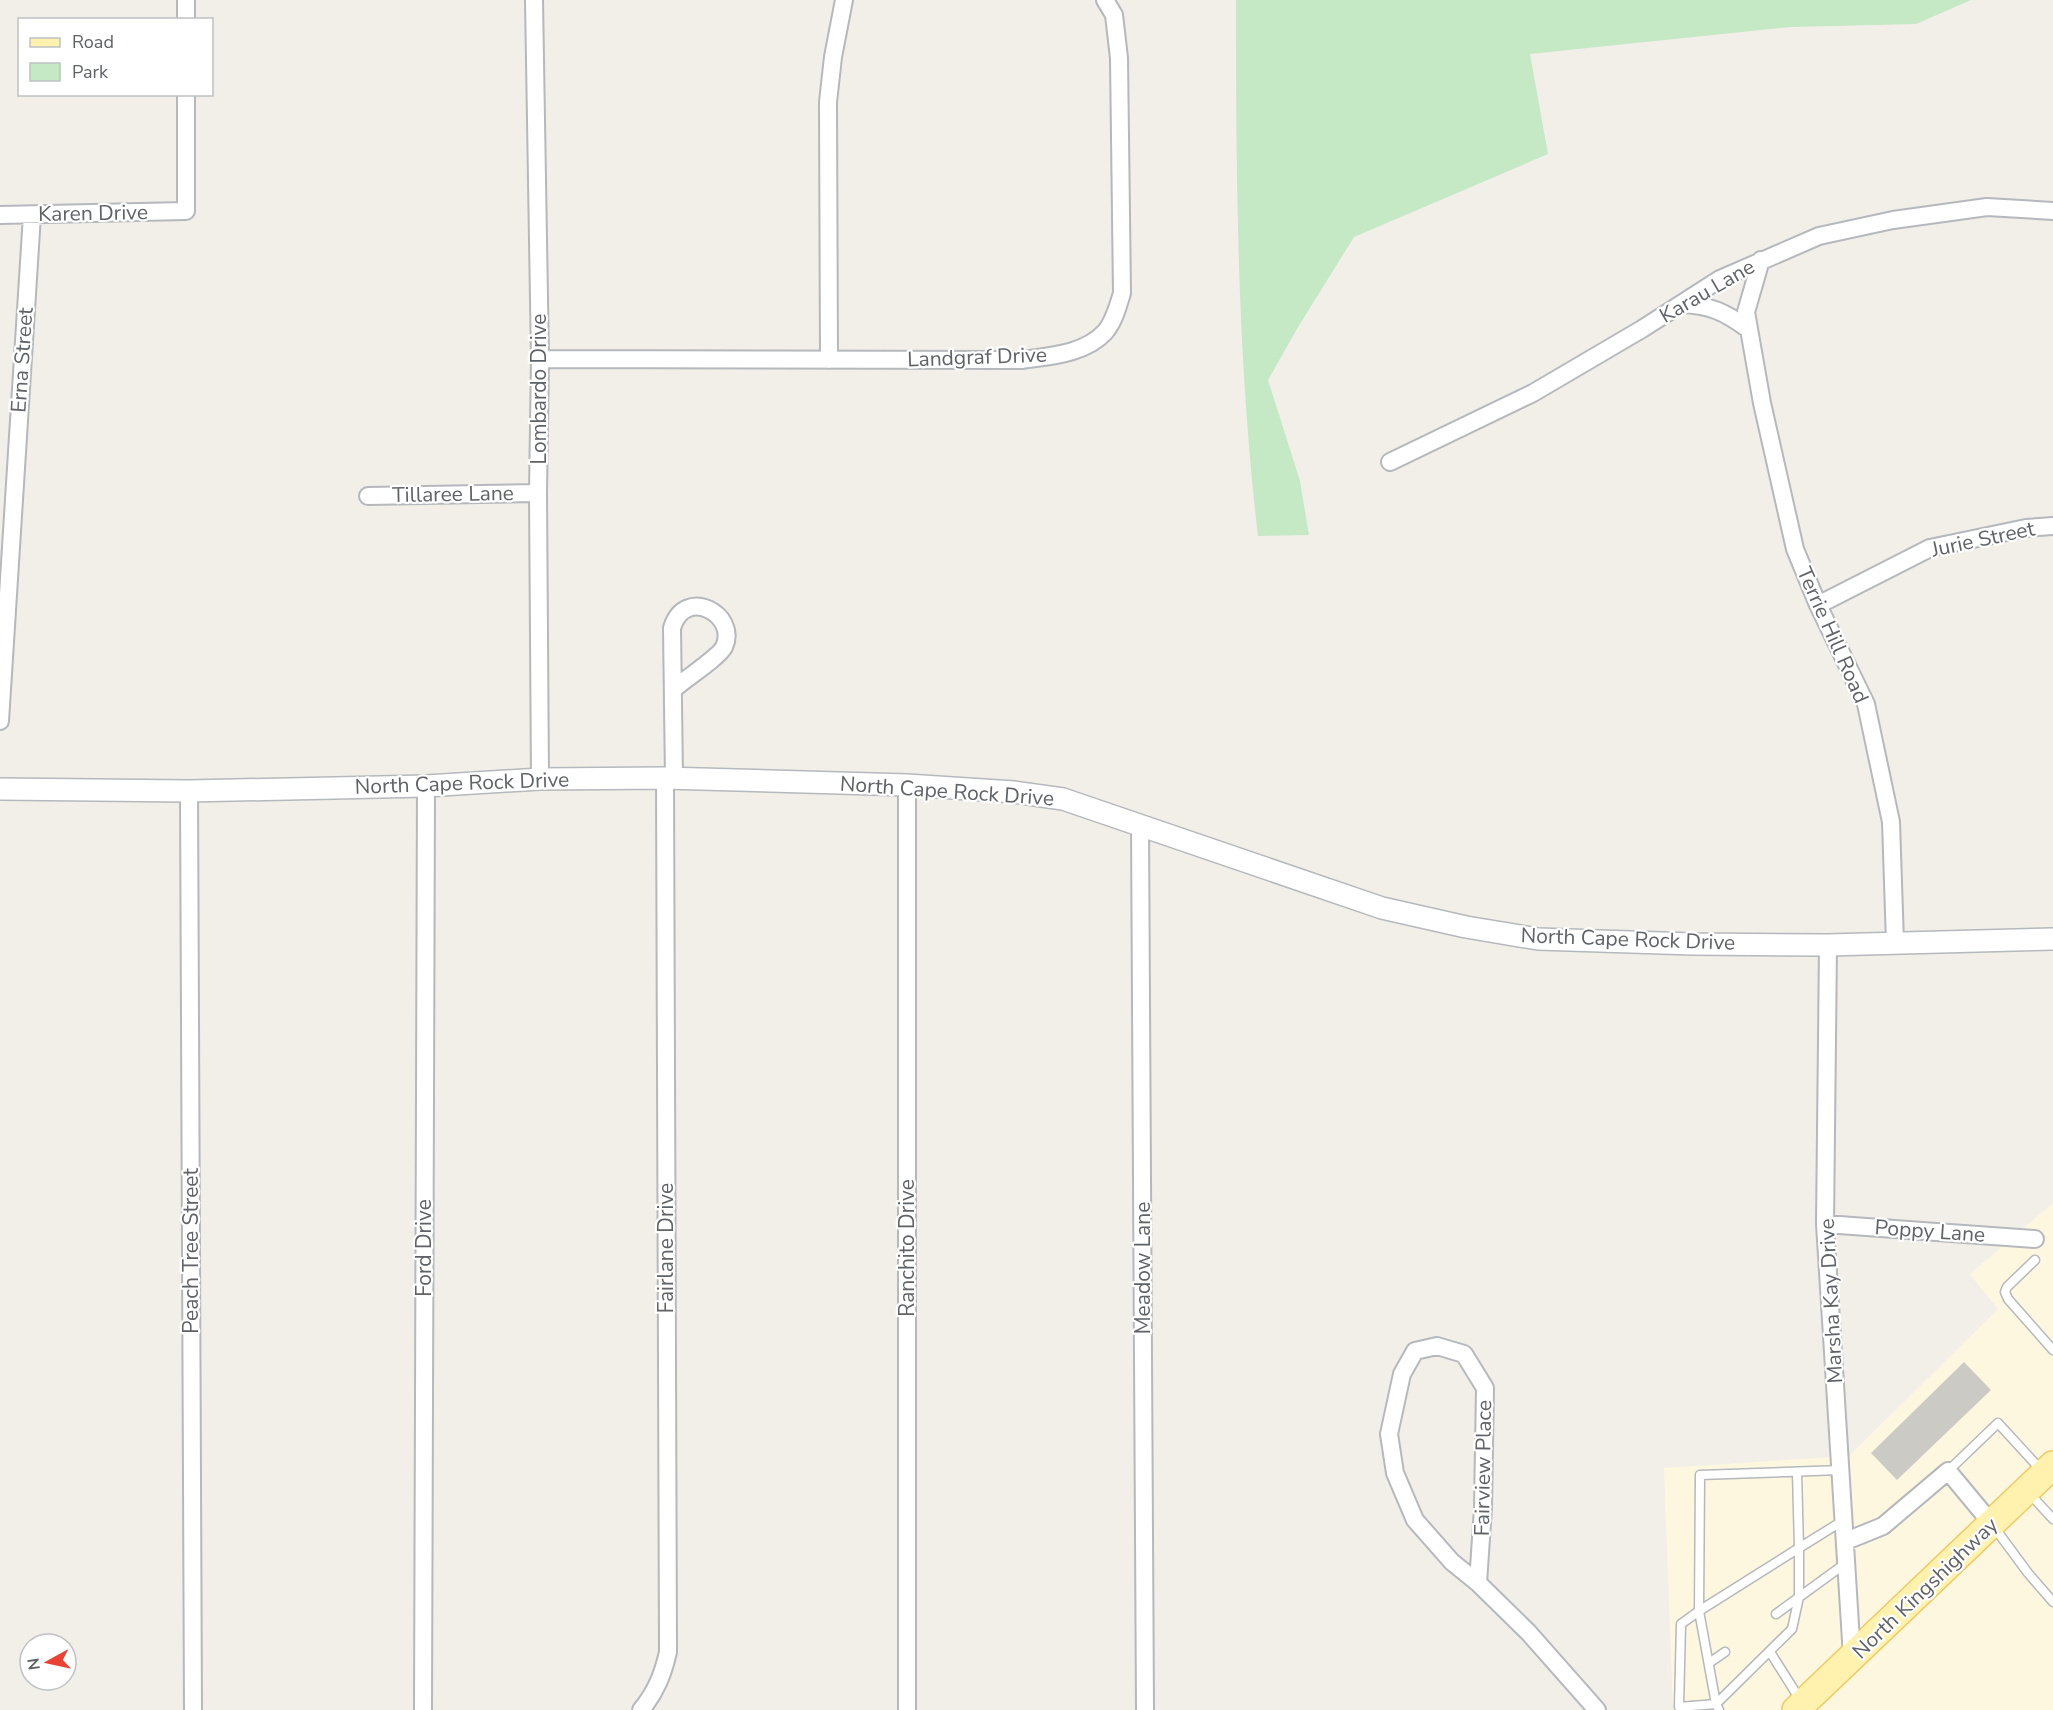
<svg xmlns="http://www.w3.org/2000/svg" width="2053" height="1710" viewBox="0 0 2053 1710" font-family="'Nunito Sans',sans-serif">
	<rect width="100%" height="100%" fill="#f1efe8"/>
	<path fill="#fef7e0" d="M 2053,1203 L 2053,1710 L 1673,1710 L 1664,1468 L 1849,1456 L 1998,1309 L 1970,1274 Z"/>
	<path fill="#c5e8c5" d="M 1236,0 L 1971,0 L 1916,24 L 1790,27 L 1530,54 L 1548,154 L 1354,237 L 1298,327 L 1268,380 L 1300,481 L 1309,535 L 1258,536 C 1237,358 1236,179 1236,0 Z"/>
	<path fill="#cccac5" d="M 1964,1362 L 1991,1390 L 1897,1480 L 1871,1453 Z"/>
	<g fill="none" stroke-linecap="round" stroke-linejoin="round">
		<defs>
			<path id="service" d="M 2035,1260 L 2007,1287 L 2005,1292 L 2008,1299 L 2053,1350
				M 1948,1471 L 1998,1423 L 2042,1471
				M 1797,1472 L 1799,1548 L 1844,1520
				M 2029,1493 L 2053,1519
				M 1994,1527 L 2028,1573 L 2053,1602
				M 1699,1611 L 1716,1704 L 1679,1707 L 1681,1624 Z
				M 1776,1614 L 1846,1563
				M 1770,1652 L 1801,1701
				M 1709,1663 L 1725,1652
				M 1719,1710 L 1716,1704 L 1792,1629 L 1799,1597 L 1799,1548 L 1699,1611 L 1700,1475 L 1841,1470"/>
			<path id="minor" d="M 534,0 L 540,359 L 538,493 L 540,779
				M 186,20 L 186,0
				M 0,215 L 186,211 L 186,94
				M 1761,260 L 1746,312 L 1762,403 L 1795,549 L 1818,605 L 1866,704 L 1891,822 L 1895,943
				M 1681,304 C 1710,305 1725,312 1748,329
				M 540,359 L 1022,360 C 1050,356 1085,354 1105,332 C 1114,322 1118,306 1122,293 L 1119,58 L 1114,15 L 1105,0
				M 829,360 L 828,102 L 833,57 L 844,0
				M 1390,462 L 1533,393 L 1642,329 L 1720,279 L 1819,236 L 1893,220 L 1987,207 L 2053,211
				M 368,496 L 538,493
				M 1818,605 L 1930,548 L 2026,528 L 2053,526
				M 674,689 C 685,679 719,657 724,647 C 739,615 685,585 672,628 L 674,778
				M 0,721 L 32,215
				M 189,791 L 193,1710
				M 1140,825 L 1145,1710
				M 1828,945 L 1825,1224 L 1852,1657
				M 1825,1224 L 2035,1239
				M 1846,1541 L 1883,1526 L 1948,1471 L 1992,1524
				M 1478,1583 L 1483,1508 L 1485,1388 L 1464,1354 L 1437,1346 L 1415,1351 L 1402,1374 L 1389,1434 L 1395,1473 L 1415,1520 L 1452,1562 L 1478,1583 L 1529,1633 L 1597,1710
				M 423,1710 L 426,786
				M 641,1710 C 656,1692 663,1674 668,1652 L 665,778
				M 907,1710 L 907,785"/>
			<path id="tertiary" d="M 0,789 L 189,791 L 426,786 L 540,779 L 665,778 L 907,785 L 1014,792 L 1063,799 L 1382,908 L 1466,927 L 1538,939 L 1693,944 L 1828,945 L 2053,939"/>
			<path id="primary" d="M 1796,1710 L 2053,1465"/>
		</defs>
		<use href="#service" stroke="#b5b8bc" stroke-width="11"/>
		<use href="#minor" stroke="#b5b8bc" stroke-width="20"/>
		<use href="#tertiary" stroke="#b5b8bc" stroke-width="24"/>
		<use href="#primary" stroke="#f2c960" stroke-width="30"/>
		<use href="#service" stroke="#fff" stroke-width="8"/>
		<use href="#minor" stroke="#fff" stroke-width="16"/>
		<use href="#tertiary" stroke="#fff" stroke-width="21"/>
		<use href="#primary" stroke="#fff2af" stroke-width="27"/>
	</g>
	<g text-anchor="middle" dominant-baseline="central" stroke-width="4.5" stroke-linejoin="round" paint-order="stroke">
		<g font-size="21" fill="#5f6368" stroke="#fff">
			<text transform="translate(93 213) rotate(-1)">Karen Drive</text>
			<text transform="translate(1707 291) rotate(-30)">Karau Lane</text>
			<text transform="translate(977 357) rotate(-2)">Landgraf Drive</text>
			<text transform="translate(22 360) rotate(-86)">Erna Street</text>
			<text transform="translate(539 389) rotate(-90)">Lombardo Drive</text>
			<text transform="translate(453 494) rotate(-1)">Tillaree Lane</text>
			<text transform="translate(1983 539) rotate(-12)">Jurie Street</text>
			<text transform="translate(1833 635) rotate(66)">Terrie Hill Road</text>
			<text transform="translate(462 783) rotate(-2)">North Cape Rock Drive</text>
			<text transform="translate(947 791) rotate(4)">North Cape Rock Drive</text>
			<text transform="translate(1628 939) rotate(2)">North Cape Rock Drive</text>
			<text transform="translate(1930 1231) rotate(4)">Poppy Lane</text>
			<text transform="translate(424 1248) rotate(-90)">Ford Drive</text>
			<text transform="translate(666 1248) rotate(-90)">Fairlane Drive</text>
			<text transform="translate(907 1248) rotate(-90)">Ranchito Drive</text>
			<text transform="translate(191 1251) rotate(-90)">Peach Tree Street</text>
			<text transform="translate(1143 1268) rotate(-90)">Meadow Lane</text>
			<text transform="translate(1831 1301) rotate(-93)">Marsha Kay Drive</text>
			<text transform="translate(1483 1468) rotate(-89)">Fairview Place</text>
			<text transform="translate(1925 1588) rotate(-44)">North Kingshighway</text>
		</g>
	</g>
	<rect x="18" y="18" width="195" height="78" fill="#ffffff" stroke="#bfc1c3" stroke-width="1.5"/>
	<rect x="30" y="38" width="30" height="9" fill="#fff2af" stroke="#bfc1c3" stroke-width="1.5"/>
	<text x="72" y="48" font-size="18" fill="#5f6368">Road</text>
	<rect x="30" y="63" width="30" height="18" fill="#c5e8c5" stroke="#bfc1c3" stroke-width="1.5"/>
	<text x="72" y="78" font-size="18" fill="#5f6368">Park</text>
	<g transform="translate(48 1662) rotate(262)"><circle r="28" fill="#ffffff" stroke="#bfc1c3" stroke-width="1.5"/>
	<path d="M0-4.5L10 22L0 15L-10 22Z" fill="#ea4335"/>
	<text y="-9" font-size="16" font-weight="bold" text-anchor="middle" fill="#5f6368">N</text>
	</g>
</svg>
